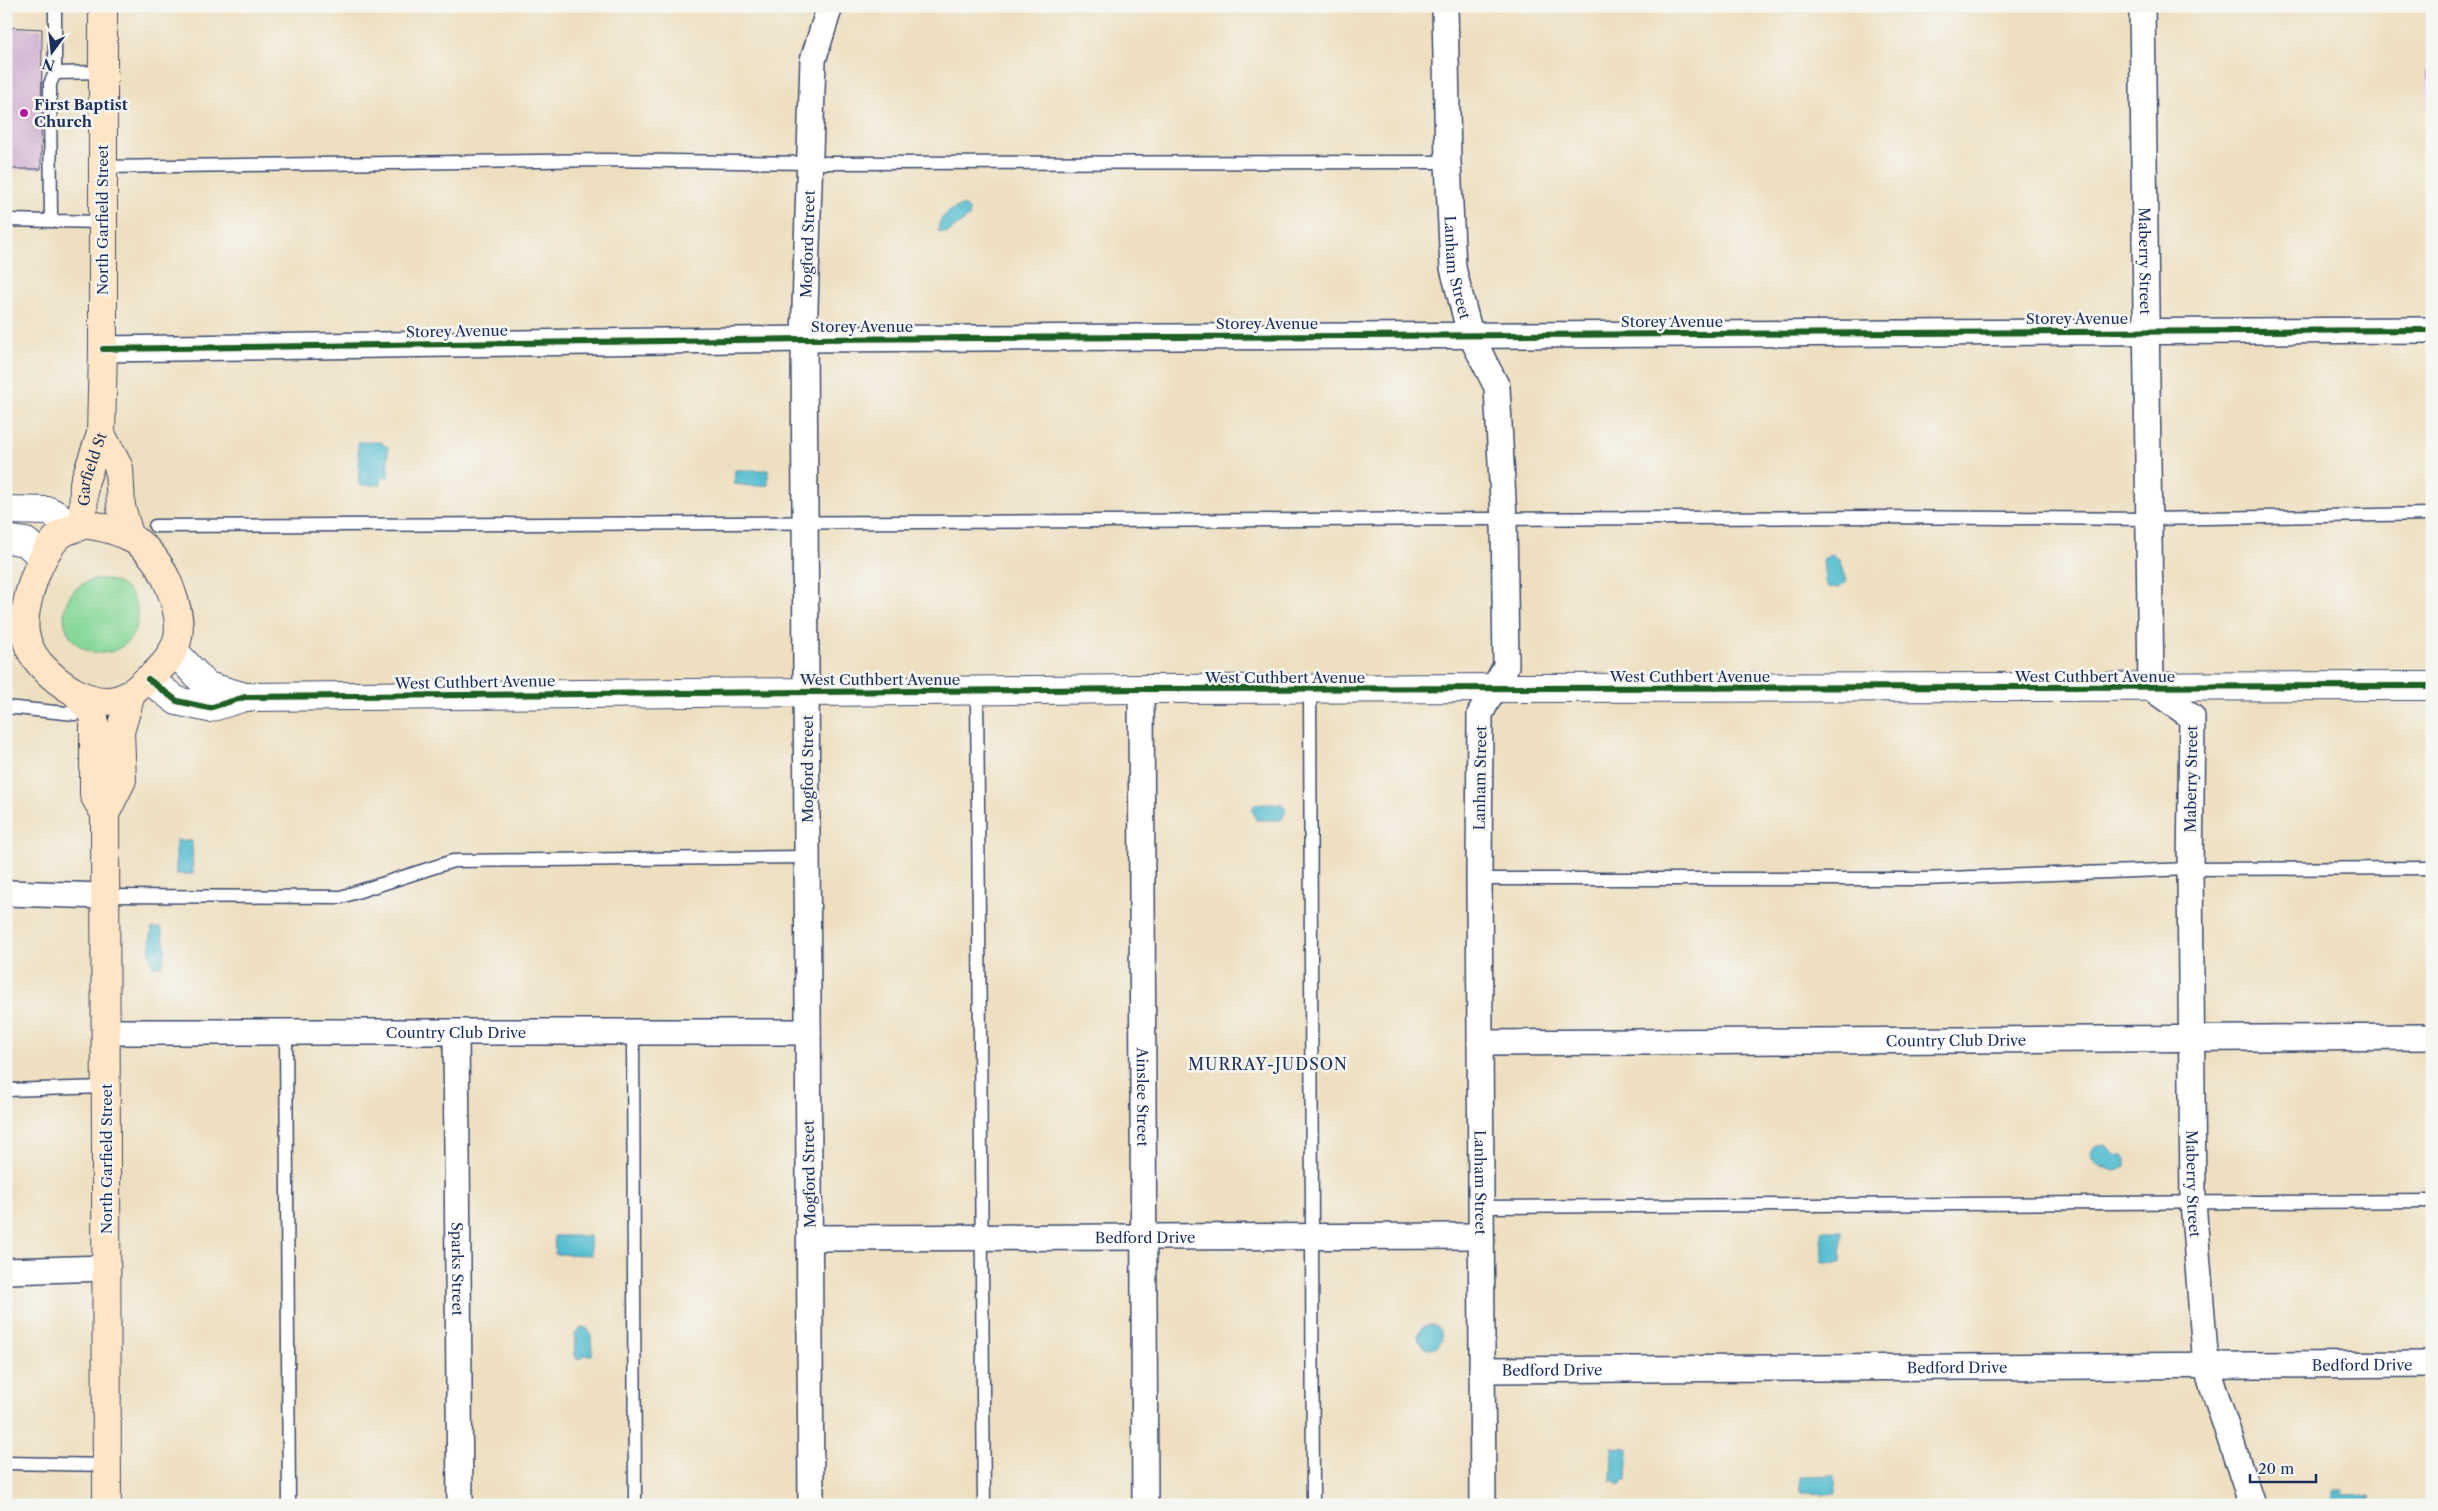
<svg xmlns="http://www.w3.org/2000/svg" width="2438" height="1511" viewBox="0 0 2438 1511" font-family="'Libre Caslon Text',serif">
	<rect width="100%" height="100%" fill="#f6f6f2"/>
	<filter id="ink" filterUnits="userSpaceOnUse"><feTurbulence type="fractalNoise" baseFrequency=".02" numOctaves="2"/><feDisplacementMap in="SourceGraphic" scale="10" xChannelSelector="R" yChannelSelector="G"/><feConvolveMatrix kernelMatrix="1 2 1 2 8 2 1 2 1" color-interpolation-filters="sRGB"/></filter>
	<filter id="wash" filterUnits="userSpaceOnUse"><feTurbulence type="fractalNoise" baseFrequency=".0096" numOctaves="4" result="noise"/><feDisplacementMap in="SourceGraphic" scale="20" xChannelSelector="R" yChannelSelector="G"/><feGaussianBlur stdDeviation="1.12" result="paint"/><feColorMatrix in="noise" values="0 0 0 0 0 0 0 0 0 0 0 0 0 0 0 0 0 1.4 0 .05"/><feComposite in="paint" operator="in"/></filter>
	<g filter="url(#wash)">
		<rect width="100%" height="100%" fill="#eedfc0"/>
		<path fill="#ead1ec" d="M 2424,6 L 2432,6 L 2432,137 L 2428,137 Z"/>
		<path fill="#86d798" stroke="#50837b" d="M64 616a37 37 0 1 1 74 0a37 37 0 1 1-74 0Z"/>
		<path fill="#52bccf" stroke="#367696" d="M 960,206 L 966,206 L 969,209 L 969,217 L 947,233 L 939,232 C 936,218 949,211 960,206 Z
			M 358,442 L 382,442 L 383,445 L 388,447 L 388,478 L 381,477 L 381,485 L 359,485 Z
			M 735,470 L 768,470 L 768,485 L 752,486 L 734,484 Z
			M 1832,554 L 1839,559 L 1846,581 L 1840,588 L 1828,587 L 1825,582 L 1823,559 Z
			M 1256,804 L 1282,804 C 1287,810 1286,814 1281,820 L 1256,820 L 1252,809 Z
			M 176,840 L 192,841 L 193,874 L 176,874 Z
			M 152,928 L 161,928 L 166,949 L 162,966 L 152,966 L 149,949 Z
			M 2097,1145 L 2106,1145 L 2115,1155 L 2123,1156 L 2126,1160 L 2126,1167 L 2116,1171 C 2103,1169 2083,1160 2097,1145 Z
			M 1821,1231 L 1842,1231 L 1841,1262 L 1822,1262 Z
			M 554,1236 L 590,1236 L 591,1255 L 555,1254 Z
			M1418 1337a12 12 0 1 1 24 0a12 12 0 1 1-24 0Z
			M 581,1327 L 587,1328 C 594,1334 589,1342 593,1350 L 592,1355 L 585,1355 L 581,1359 L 576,1358 C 573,1351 578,1342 575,1333 Z
			M 1612,1447 L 1628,1448 L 1627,1480 L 1623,1480 L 1622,1484 L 1617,1484 L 1616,1480 L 1611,1480 Z
			M 1835,1476 L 1835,1494 L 1800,1493 L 1800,1477 Z
			M 2333,1491 L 2343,1491 L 2344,1496 L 2370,1495 L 2370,1505 L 2333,1505 Z"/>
		<g id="blocks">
			<path fill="#ccaacd" d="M 6,27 L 42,29 L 41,169 L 6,169 Z"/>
		</g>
	</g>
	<g filter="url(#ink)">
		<use href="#blocks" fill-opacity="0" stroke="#3b496d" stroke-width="1"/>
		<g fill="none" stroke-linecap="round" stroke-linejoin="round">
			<defs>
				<path id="service" d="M 2432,70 L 2432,76
					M 55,73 L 55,6
					M 102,167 L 605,160 L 810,163 L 1448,162
					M 6,220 L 102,222
					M 51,221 L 50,84 L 55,73 L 103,72
					M 155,526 L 1872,517 L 2149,519 L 2432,514
					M 1310,689 L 1313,1505
					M 977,691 L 984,1505
					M 6,707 L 75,714
					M 1479,879 L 1922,879 L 2190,869 L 2432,868
					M 104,896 L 341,897 L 453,861 L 807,857
					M 286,1032 L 289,1505
					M 633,1032 L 635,1505
					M 6,1090 L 105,1087
					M 1480,1207 L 2432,1201
					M 6,1463 L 107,1465"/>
				<g id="minor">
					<path id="s1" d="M 1445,6 L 1448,162 L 1453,268 L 1470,334 L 1497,387 L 1504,519 L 1506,666 L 1480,714 L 1479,879 L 1483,1505"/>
					<path id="s2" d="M 2142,6 L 2151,688 L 2192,717 L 2190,869 L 2193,1202 L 2206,1366 L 2252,1505"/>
					<path d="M 103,349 L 804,339 L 2432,330"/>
					<path id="s3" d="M 1141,689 L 1145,1505"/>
					<path d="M 6,893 L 104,896"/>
					<path id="s4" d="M 105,1032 L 808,1032"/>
					<path id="s5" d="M 456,1033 L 460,1505"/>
					<path id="s6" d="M 1480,1043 L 2432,1037"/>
					<path id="s7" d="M 810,1238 L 1480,1236"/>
					<path d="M 6,1271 L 106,1268"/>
					<path id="s8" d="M 1482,1370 L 2432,1364"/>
					<path id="s9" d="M 811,1505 L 804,339 L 813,60 L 830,6"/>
				</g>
				<path id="tertiary" d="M 6,510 L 49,511 L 78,527
					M 6,539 L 26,542 L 42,557
					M 173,650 L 207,686 L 245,697
					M 148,679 L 177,701 L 209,708 L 245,697 L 1141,689 L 2432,686"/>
				<g id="secondary">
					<path d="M 101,434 L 119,468 L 121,507 L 130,538"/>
					<path id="s10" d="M 83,524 L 84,483 L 101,434 L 103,349 L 103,6"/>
					<path d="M 83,524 C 125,529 151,543 168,583 C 185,625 185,650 147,680 C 138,687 131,696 119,699 C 90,708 58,684 40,664 C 33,656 27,644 25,633 C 21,607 40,548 63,533 C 69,529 77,528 83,524 Z"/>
					<path d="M 76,693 L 94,716 L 94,795 L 105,814"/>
					<path d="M 107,1505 L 105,814 L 122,780 L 120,732 L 131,694"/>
				</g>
			</defs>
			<use href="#service" stroke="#3b496d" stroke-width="15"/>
			<use href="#minor" stroke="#3b496d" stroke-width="28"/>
			<use href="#tertiary" stroke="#3b496d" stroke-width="30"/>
			<use href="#secondary" stroke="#3b496d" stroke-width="30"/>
			<use href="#service" stroke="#fff" stroke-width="12"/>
			<use href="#minor" stroke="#fff" stroke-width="25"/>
			<use href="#tertiary" stroke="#fff" stroke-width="28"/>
			<use href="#secondary" stroke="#fde5c5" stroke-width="28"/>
			<defs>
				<path id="cycleway" d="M 103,349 L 804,339 L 2432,330
					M 148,679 L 177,701 L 209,708 L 245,697 L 1141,689 L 2432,686"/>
			</defs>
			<use href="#cycleway" stroke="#f6f6f2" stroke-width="9"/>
			<use href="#cycleway" stroke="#1b5e20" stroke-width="6"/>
		</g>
	</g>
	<circle fill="#b5179e" stroke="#f6f6f2" stroke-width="2" cx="24" cy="113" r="5"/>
	<g text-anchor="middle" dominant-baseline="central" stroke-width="5" stroke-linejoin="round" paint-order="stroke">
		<g font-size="15" font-weight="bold" fill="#1b2f5e" stroke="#f6f6f2" text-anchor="start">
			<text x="34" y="104">First Baptist<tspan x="34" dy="17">Church</tspan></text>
		</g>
		<g font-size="15" fill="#1b2f5e" stroke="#f6f6f2">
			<text transform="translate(102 220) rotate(-90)">North Garfield Street</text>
			<text stroke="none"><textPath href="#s9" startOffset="1261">Mogford Street</textPath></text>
			<text stroke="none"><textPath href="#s2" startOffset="255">Maberry Street</textPath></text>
			<text stroke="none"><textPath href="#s1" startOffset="262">Lanham Street</textPath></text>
			<text x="2077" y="318">Storey Avenue</text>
			<text x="1672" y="321">Storey Avenue</text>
			<text x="1267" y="323">Storey Avenue</text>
			<text x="862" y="326">Storey Avenue</text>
			<text transform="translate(457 331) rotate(-1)">Storey Avenue</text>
			<text stroke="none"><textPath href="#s10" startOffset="56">Garfield St</textPath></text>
			<text x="1690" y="676">West Cuthbert Avenue</text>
			<text x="2095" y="676">West Cuthbert Avenue</text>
			<text x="1285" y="677">West Cuthbert Avenue</text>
			<text x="880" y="679">West Cuthbert Avenue</text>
			<text transform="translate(475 682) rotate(-1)">West Cuthbert Avenue</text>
			<text transform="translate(807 769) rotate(-90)">Mogford Street</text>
			<text transform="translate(1480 778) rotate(-89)">Lanham Street</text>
			<text transform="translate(2191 779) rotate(-89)">Maberry Street</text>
			<text stroke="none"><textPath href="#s4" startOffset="351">Country Club Drive</textPath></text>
			<text stroke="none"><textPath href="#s6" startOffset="476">Country Club Drive</textPath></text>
			<text stroke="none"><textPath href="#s3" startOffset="408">Ainslee Street</textPath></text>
			<text transform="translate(106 1159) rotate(-90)">North Garfield Street</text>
			<text transform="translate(809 1174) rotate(-91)">Mogford Street</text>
			<text stroke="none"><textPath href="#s1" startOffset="1192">Lanham Street</textPath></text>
			<text stroke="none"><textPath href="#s2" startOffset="1199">Maberry Street</textPath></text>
			<text stroke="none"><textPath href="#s7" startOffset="335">Bedford Drive</textPath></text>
			<text stroke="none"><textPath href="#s5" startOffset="236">Sparks Street</textPath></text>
			<text stroke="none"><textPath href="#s8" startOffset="880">Bedford Drive</textPath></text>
			<text stroke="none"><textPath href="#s8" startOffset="475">Bedford Drive</textPath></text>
			<text stroke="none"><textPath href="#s8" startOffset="70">Bedford Drive</textPath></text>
		</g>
		<g font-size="16" letter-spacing="1" fill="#1b2f5e" stroke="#f6f6f2">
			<text x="1268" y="1064">MURRAY-JUDSON</text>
		</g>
	</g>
	<rect width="2438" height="1511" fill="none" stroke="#f6f6f2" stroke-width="25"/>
	<g transform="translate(52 52) rotate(195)" stroke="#f6f6f2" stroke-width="4" paint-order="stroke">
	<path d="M0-4L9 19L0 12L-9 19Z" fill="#1b2f5e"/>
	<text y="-8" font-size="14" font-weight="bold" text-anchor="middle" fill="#1b2f5e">N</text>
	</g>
	<path d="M2250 1474v8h66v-8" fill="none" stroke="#1b2f5e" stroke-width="2.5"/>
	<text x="2258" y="1474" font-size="15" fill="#1b2f5e" stroke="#f6f6f2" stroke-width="4" paint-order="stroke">20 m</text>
</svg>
